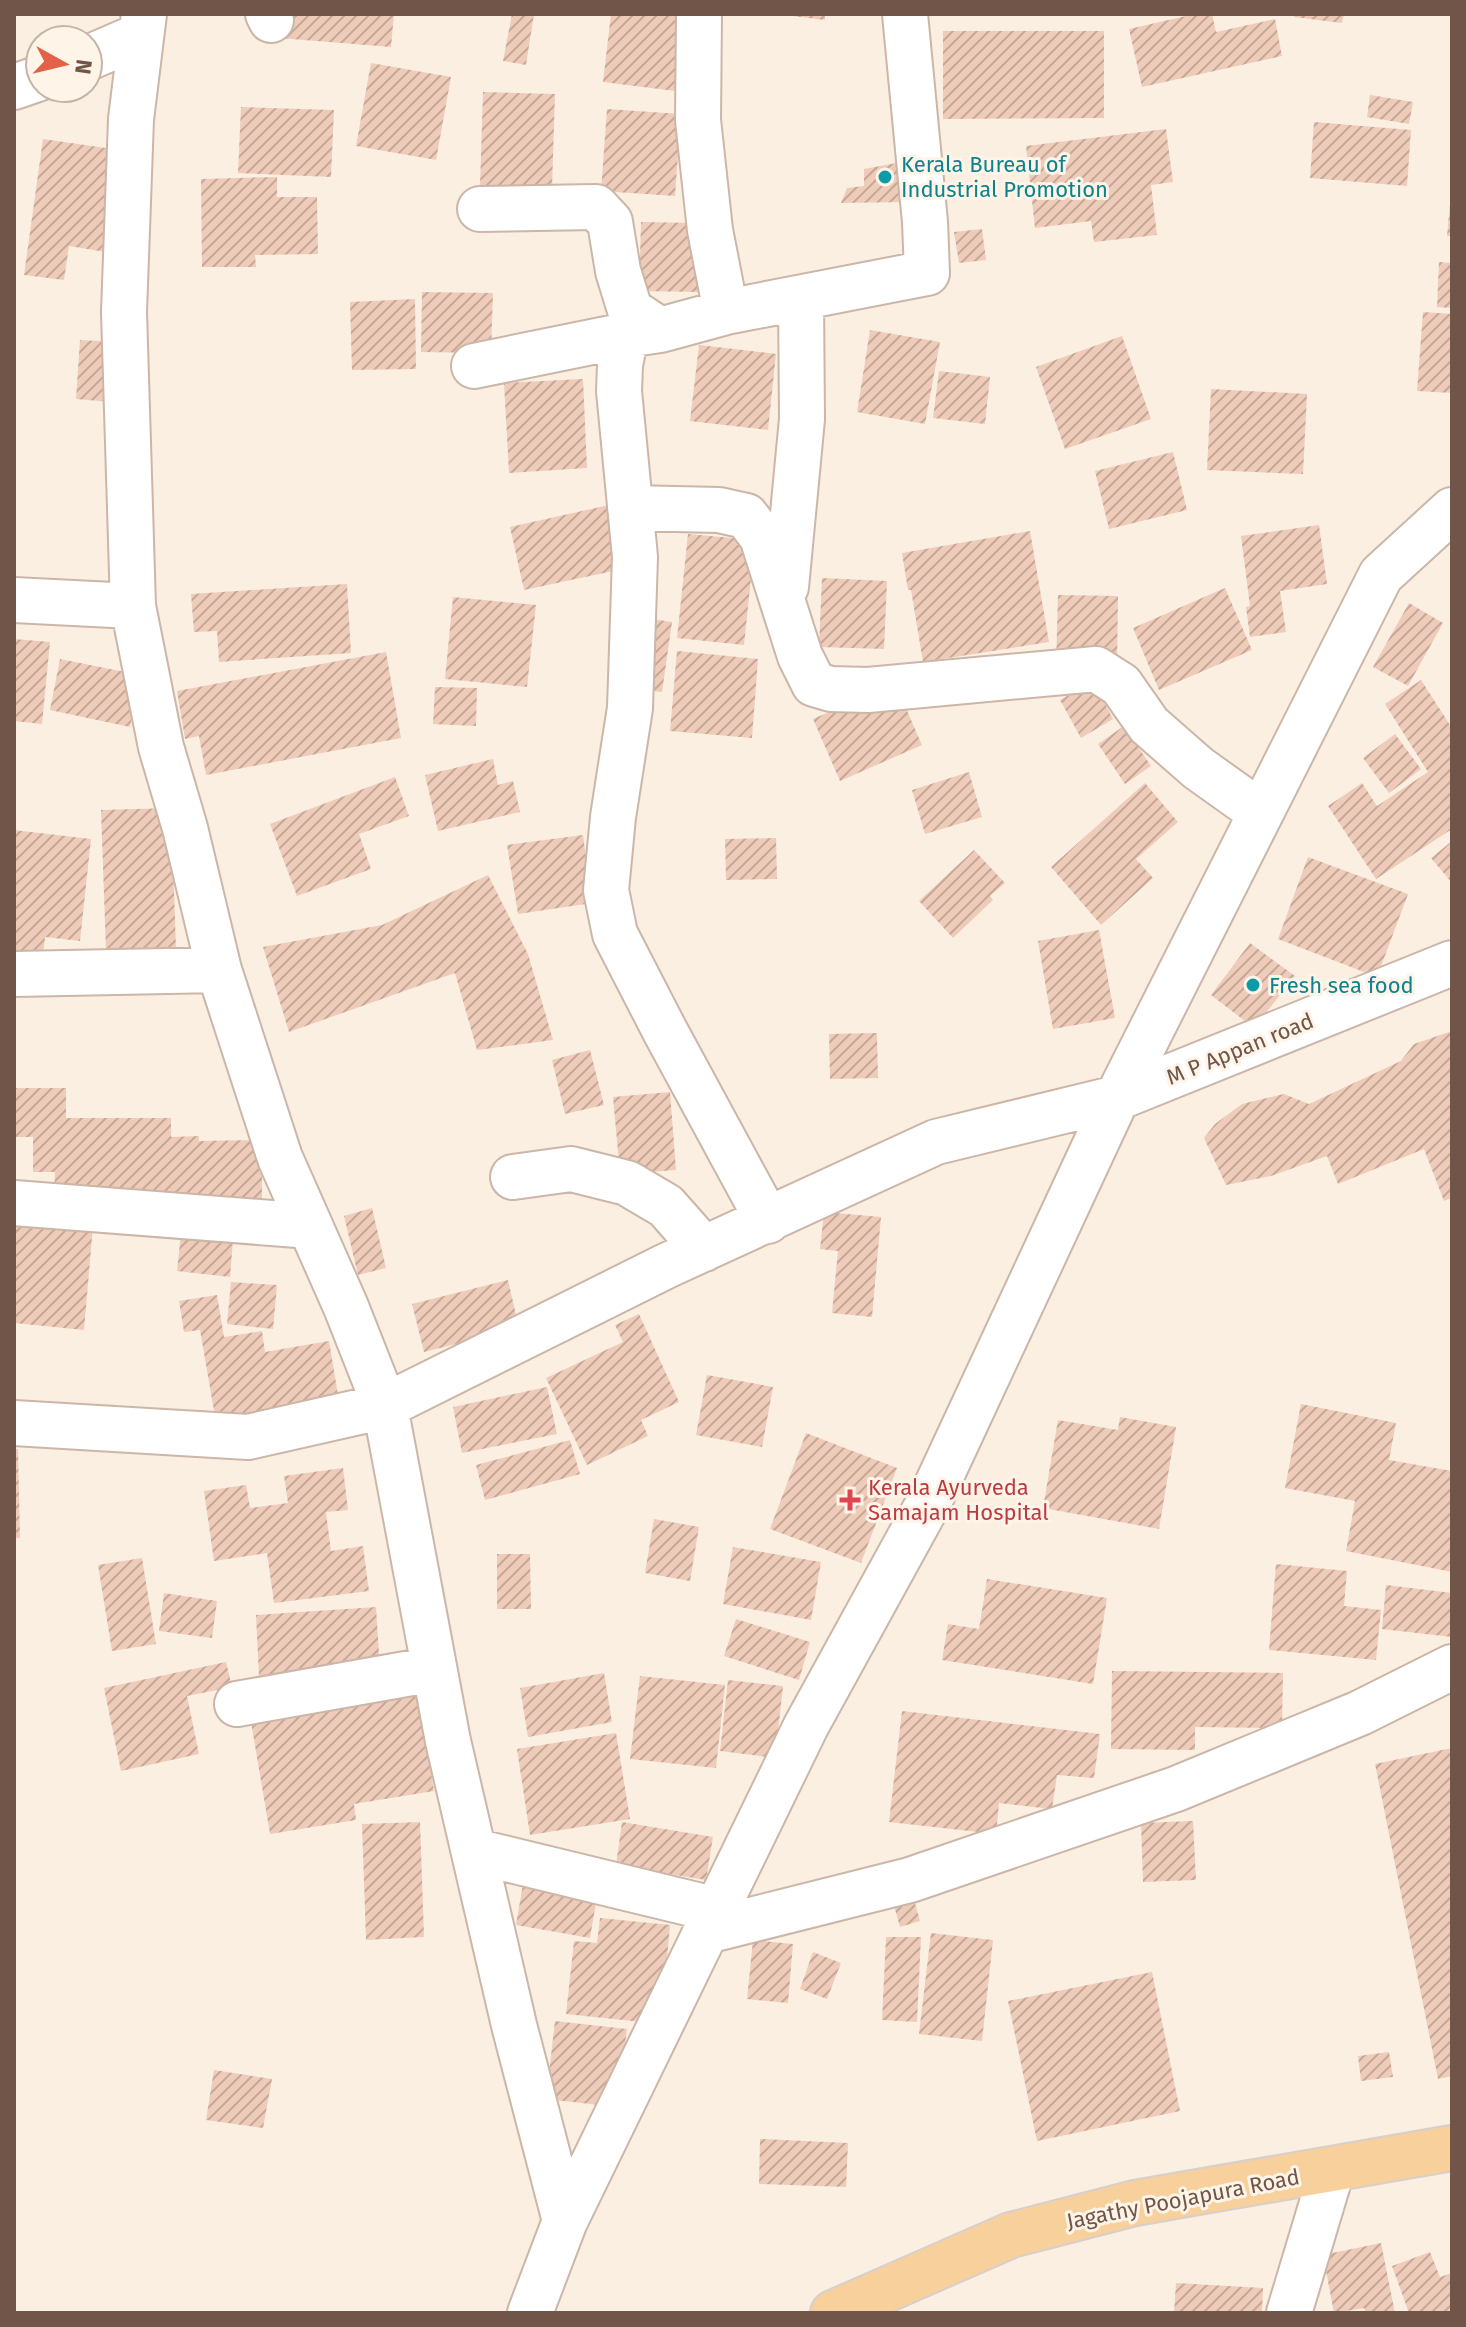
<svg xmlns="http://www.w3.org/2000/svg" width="1466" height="2327" viewBox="0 0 1466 2327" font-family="'Fira Sans',sans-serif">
	<defs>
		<pattern id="building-hatch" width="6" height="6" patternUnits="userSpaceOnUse" patternTransform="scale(2)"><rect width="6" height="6" fill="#efccb9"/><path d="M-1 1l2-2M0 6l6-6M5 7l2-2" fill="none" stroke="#c6a898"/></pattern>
	</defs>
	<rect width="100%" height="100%" fill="#fbefe1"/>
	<path fill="url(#building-hatch)" d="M 281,14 L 394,14 L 391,47 L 279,38 Z
		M 512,14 L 534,14 L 526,65 L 503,61 Z
		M 611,14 L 684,14 L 675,91 L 603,82 Z
		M 792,14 L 825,14 L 825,20 L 792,16 Z
		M 1195,14 L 1212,14 L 1216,32 L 1275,19 L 1282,56 L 1142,87 L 1129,29 Z
		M 1295,14 L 1344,14 L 1342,23 L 1294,17 Z
		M 943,31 L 1104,31 L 1104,118 L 943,119 Z
		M 371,63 L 451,77 L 436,160 L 356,146 Z
		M 483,92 L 555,94 L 552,188 L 480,186 Z
		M 1370,95 L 1413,102 L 1409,124 L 1367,117 Z
		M 241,107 L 334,110 L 331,177 L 238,173 Z
		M 607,109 L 681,114 L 675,196 L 601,191 Z
		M 1314,122 L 1411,130 L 1407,186 L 1310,178 Z
		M 1166,129 L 1173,182 L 1151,185 L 1157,235 L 1094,242 L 1091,221 L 1035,228 L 1026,146 Z
		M 43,139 L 120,150 L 106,252 L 69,246 L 64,280 L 24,275 Z
		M 907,161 L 904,202 L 841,203 L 847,188 L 864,186 L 864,169 Z
		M 277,177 L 277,197 L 317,197 L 318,254 L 255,255 L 256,267 L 202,267 L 201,179 Z
		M 1450,204 L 1452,205 L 1452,236 L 1447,236 Z
		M 641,222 L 701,223 L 700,292 L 639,291 Z
		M 982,229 L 986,260 L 959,263 L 954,232 Z
		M 1439,262 L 1452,263 L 1452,308 L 1437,307 Z
		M 422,292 L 493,293 L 491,353 L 421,352 Z
		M 415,299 L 416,369 L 352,370 L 350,302 Z
		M 1423,312 L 1452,314 L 1452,393 L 1417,391 Z
		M 870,330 L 940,342 L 925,424 L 857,412 Z
		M 1122,336 L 1151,419 L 1065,449 L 1036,367 Z
		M 80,340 L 117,342 L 112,402 L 76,399 Z
		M 699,345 L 776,354 L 768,430 L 690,421 Z
		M 939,371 L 990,377 L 985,424 L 933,418 Z
		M 583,379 L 587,468 L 509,473 L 504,383 Z
		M 1211,389 L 1307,394 L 1303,474 L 1207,470 Z
		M 1173,452 L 1187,510 L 1109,529 L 1095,471 Z
		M 609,505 L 623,569 L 524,590 L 510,527 Z
		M 1319,525 L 1327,584 L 1280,591 L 1286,632 L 1250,637 L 1246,607 L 1250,606 L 1241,536 Z
		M 1030,531 L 1049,642 L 923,662 L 911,590 L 908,590 L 902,553 Z
		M 688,534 L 755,540 L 744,645 L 677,638 Z
		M 822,578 L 887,581 L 884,649 L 819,647 Z
		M 347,584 L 351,653 L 219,662 L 217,631 L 194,632 L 191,594 Z
		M 1225,588 L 1252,650 L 1159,690 L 1133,628 Z
		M 1058,595 L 1118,596 L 1117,666 L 1056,664 Z
		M 453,597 L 536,605 L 527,687 L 445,679 Z
		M 1409,603 L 1443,623 L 1408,686 L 1373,667 Z
		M 646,618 L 672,622 L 662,692 L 636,689 Z
		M 14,639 L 50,642 L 42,724 L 14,721 Z
		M 677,651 L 758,659 L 752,738 L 670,731 Z
		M 386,652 L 401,738 L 206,775 L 199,736 L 185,739 L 177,691 Z
		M 60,659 L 140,675 L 130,727 L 50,710 Z
		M 1421,680 L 1452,728 L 1452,829 L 1376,879 L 1328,806 L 1362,783 L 1377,806 L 1428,772 L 1385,704 Z
		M 1093,681 L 1113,719 L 1081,738 L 1060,700 Z
		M 435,687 L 477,688 L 476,726 L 433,724 Z
		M 898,690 L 922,745 L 840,781 L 813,719 L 854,701 Z
		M 1124,726 L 1151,766 L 1125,784 L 1098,744 Z
		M 1395,734 L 1421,769 L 1389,793 L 1363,758 Z
		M 493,759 L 498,785 L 513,781 L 520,812 L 438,831 L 425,775 Z
		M 969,772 L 982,817 L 925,834 L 912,790 Z
		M 395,777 L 409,816 L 359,834 L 371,869 L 297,896 L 270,824 Z
		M 1145,783 L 1178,822 L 1136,859 L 1153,878 L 1101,925 L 1051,867 Z
		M 171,808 L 176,948 L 106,951 L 101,810 Z
		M 14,830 L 91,839 L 80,941 L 45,937 L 43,955 L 14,952 Z
		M 583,835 L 592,903 L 518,914 L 507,845 Z
		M 776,838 L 777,879 L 726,880 L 725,839 Z
		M 1452,841 L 1452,883 L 1431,858 Z
		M 974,850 L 1005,883 L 990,896 L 993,900 L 953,938 L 919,901 Z
		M 1308,857 L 1408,894 L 1377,977 L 1278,939 Z
		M 488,875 L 528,954 L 553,1040 L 477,1050 L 455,973 L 289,1032 L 263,947 L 382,925 Z
		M 1099,930 L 1115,1018 L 1053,1029 L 1038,941 Z
		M 1250,943 L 1295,976 L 1254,1028 L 1211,995 Z
		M 1449,1032 L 1452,1032 L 1452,1198 L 1444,1201 L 1424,1149 L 1338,1184 L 1327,1156 L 1271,1176 L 1226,1185 L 1204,1138 L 1215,1124 L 1242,1104 L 1284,1094 L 1309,1104 L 1401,1061 L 1414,1044 Z
		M 877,1033 L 878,1078 L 830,1079 L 829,1034 Z
		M 590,1050 L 604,1105 L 565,1114 L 552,1060 Z
		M 14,1088 L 66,1088 L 66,1118 L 171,1118 L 171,1137 L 199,1136 L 199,1141 L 262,1140 L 262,1210 L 54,1195 L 55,1172 L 33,1172 L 33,1137 L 14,1137 Z
		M 670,1092 L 676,1170 L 620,1174 L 613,1097 Z
		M 372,1208 L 386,1268 L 358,1275 L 344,1216 Z
		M 824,1212 L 881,1217 L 872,1317 L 832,1313 L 838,1251 L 820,1249 Z
		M 14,1219 L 93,1226 L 84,1330 L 14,1323 Z
		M 182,1223 L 234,1228 L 230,1277 L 177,1271 Z
		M 508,1280 L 519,1328 L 424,1352 L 412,1304 Z
		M 231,1282 L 277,1285 L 273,1329 L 227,1324 Z
		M 217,1295 L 224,1337 L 262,1331 L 265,1352 L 329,1341 L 339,1401 L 216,1422 L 200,1330 L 184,1332 L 179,1301 Z
		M 639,1314 L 679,1402 L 641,1420 L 648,1436 L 587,1465 L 546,1378 L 623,1342 L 615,1325 Z
		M 707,1375 L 773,1387 L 762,1447 L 696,1435 Z
		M 547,1387 L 557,1434 L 462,1453 L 453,1407 Z
		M 1301,1404 L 1396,1423 L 1389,1460 L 1452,1471 L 1452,1572 L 1346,1551 L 1355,1501 L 1285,1488 Z
		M 1120,1417 L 1176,1427 L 1159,1529 L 1043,1508 L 1058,1420 L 1118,1430 Z
		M 806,1433 L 897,1468 L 861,1563 L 770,1529 Z
		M 570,1440 L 580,1474 L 485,1500 L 476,1465 Z
		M 14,1449 L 18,1449 L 20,1538 L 14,1538 Z
		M 343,1468 L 348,1510 L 326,1512 L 331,1551 L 363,1546 L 369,1591 L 274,1603 L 267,1553 L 214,1561 L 204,1491 L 246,1485 L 250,1508 L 288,1503 L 284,1476 Z
		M 654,1519 L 699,1527 L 690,1581 L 645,1573 Z
		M 733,1547 L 821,1562 L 811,1620 L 723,1604 Z
		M 497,1554 L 530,1554 L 531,1609 L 497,1609 Z
		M 142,1558 L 156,1644 L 112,1651 L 98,1565 Z
		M 1276,1564 L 1347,1571 L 1344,1606 L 1381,1610 L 1376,1660 L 1269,1650 Z
		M 987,1579 L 1107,1598 L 1093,1684 L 942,1660 L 948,1624 L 979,1629 Z
		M 1386,1585 L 1452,1593 L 1452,1637 L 1382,1629 Z
		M 164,1593 L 217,1601 L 212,1638 L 159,1631 Z
		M 376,1607 L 380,1670 L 259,1677 L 256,1615 Z
		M 736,1619 L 810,1642 L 799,1680 L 724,1656 Z
		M 226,1662 L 232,1687 L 187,1696 L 199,1754 L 121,1771 L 104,1688 Z
		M 1112,1671 L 1283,1673 L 1282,1728 L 1195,1727 L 1195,1750 L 1111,1749 Z
		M 604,1673 L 612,1722 L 528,1737 L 520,1688 Z
		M 640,1676 L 725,1685 L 716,1768 L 630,1759 Z
		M 728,1680 L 783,1686 L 775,1758 L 720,1751 Z
		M 418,1693 L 434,1791 L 354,1804 L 356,1820 L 270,1834 L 251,1722 Z
		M 902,1711 L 1100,1734 L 1094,1778 L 1057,1775 L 1052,1809 L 999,1803 L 996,1834 L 889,1822 Z
		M 616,1733 L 630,1819 L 530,1835 L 517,1749 Z
		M 1452,1748 L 1452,2076 L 1438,2079 L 1375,1764 Z
		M 1193,1821 L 1196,1880 L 1143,1882 L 1141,1823 Z
		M 420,1822 L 424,1937 L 366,1940 L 362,1824 Z
		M 622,1822 L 713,1837 L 706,1880 L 616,1865 Z
		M 524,1878 L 598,1891 L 590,1938 L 516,1925 Z
		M 911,1889 L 920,1921 L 900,1927 L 891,1895 Z
		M 600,1918 L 670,1925 L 661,2024 L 566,2014 L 574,1941 L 597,1943 Z
		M 931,1933 L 993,1940 L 982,2041 L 919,2034 Z
		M 886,1937 L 921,1937 L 917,2022 L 882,2020 Z
		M 753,1940 L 793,1944 L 788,2003 L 747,1999 Z
		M 813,1952 L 841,1963 L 827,1999 L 800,1989 Z
		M 1152,1972 L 1180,2111 L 1037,2141 L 1008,2001 Z
		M 555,2021 L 627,2029 L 617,2107 L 546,2099 Z
		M 1389,2052 L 1393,2077 L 1361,2081 L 1358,2056 Z
		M 214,2070 L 272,2079 L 263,2128 L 206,2120 Z
		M 760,2139 L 848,2143 L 846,2187 L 759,2184 Z
		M 1381,2243 L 1395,2313 L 1366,2313 L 1364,2308 L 1334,2313 L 1323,2255 Z
		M 1430,2252 L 1440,2277 L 1452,2273 L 1452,2313 L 1409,2313 L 1392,2266 Z
		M 1176,2283 L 1263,2288 L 1262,2313 L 1174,2313 Z"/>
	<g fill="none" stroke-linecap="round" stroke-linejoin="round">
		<defs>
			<path id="minor" d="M 144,14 L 131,119 L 124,312 L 133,606 L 161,747 L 185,828 L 219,970 L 280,1158 L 346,1307 L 385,1406 L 448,1741 L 514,2025 L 565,2221
				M 268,14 L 271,20
				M 699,14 L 698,120 L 710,230 L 726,312
				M 88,58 L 141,35
				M 14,87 L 40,78
				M 480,209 L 596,207 L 610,222 L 618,271 L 630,310 L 660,330
				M 474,366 L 626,335
				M 630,508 L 719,510 L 746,516 L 762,537 L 800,656 L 814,684 L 831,689 L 868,690 L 1096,669 L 1121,685 L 1149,725 L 1198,768 L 1261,813
				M 786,587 L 802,419 L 801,298
				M 14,600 L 133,606
				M 14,974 L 219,970
				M 513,1177 L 571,1169 L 627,1183 L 666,1206 L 704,1249
				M 14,1203 L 310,1226
				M 768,1221 L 665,1031 L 615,934 L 606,890 L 613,817 L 630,708 L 635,557 L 619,391 L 620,365 L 626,335 L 660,330 L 726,312 L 927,273 L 925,222 L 905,14
				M 14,1423 L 248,1437 L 385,1406 L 666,1266 L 936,1142 L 1117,1098 L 1452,963
				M 237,1704 L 434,1669
				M 474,1851 L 717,1910
				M 707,1931 L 910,1880 L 1176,1789 L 1360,1713 L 1452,1667
				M 530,2313 L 565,2221 L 806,1726 L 928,1504 L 1117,1098 L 1381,575 L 1452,510
				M 1289,2313 L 1332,2170"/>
			<path id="major" d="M 833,2313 L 1011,2235 L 1135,2203 L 1452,2148"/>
		</defs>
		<use href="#minor" stroke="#cbb6a8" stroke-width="48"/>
		<use href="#major" stroke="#d7cfcc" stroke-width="48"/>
		<use href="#minor" stroke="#fff" stroke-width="44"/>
		<use href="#major" stroke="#f8d09b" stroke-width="44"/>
	</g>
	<g fill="#0f9aa8" stroke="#fef4e7" stroke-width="3">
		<circle cx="885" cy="177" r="8"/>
		<circle cx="1253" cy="985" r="8"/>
	</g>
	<path fill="#e0444e" stroke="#fef4e7" stroke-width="3" d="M846 1488h8v8h8v8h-8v8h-8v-8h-8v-8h8z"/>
	<g text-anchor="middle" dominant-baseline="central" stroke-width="6" stroke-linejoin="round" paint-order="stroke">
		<g font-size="22" fill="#0d838f" stroke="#fef4e7" text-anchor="start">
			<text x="901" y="164">Kerala Bureau of<tspan x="901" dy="25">Industrial Promotion</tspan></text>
			<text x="1269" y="985">Fresh sea food</text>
		</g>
		<g font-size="22" fill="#715549" stroke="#fef4e7">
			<text transform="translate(1240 1049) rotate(-22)">M P Appan road</text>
			<text transform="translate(1183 2199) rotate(-11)">Jagathy Poojapura Road</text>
		</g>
		<g font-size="22" fill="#be3a42" stroke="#fef4e7" text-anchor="start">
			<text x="868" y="1487">Kerala Ayurveda<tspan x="868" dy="25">Samajam Hospital</tspan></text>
		</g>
	</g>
	<rect width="1466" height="2327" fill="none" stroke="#715549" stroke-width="32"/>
	<g transform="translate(64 64) rotate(98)"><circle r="38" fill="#fef4e7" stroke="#c6b4a8" stroke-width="2"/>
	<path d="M0-6L14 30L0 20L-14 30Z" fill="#e26249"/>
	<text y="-12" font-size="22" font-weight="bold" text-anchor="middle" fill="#715549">N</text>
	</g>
</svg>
